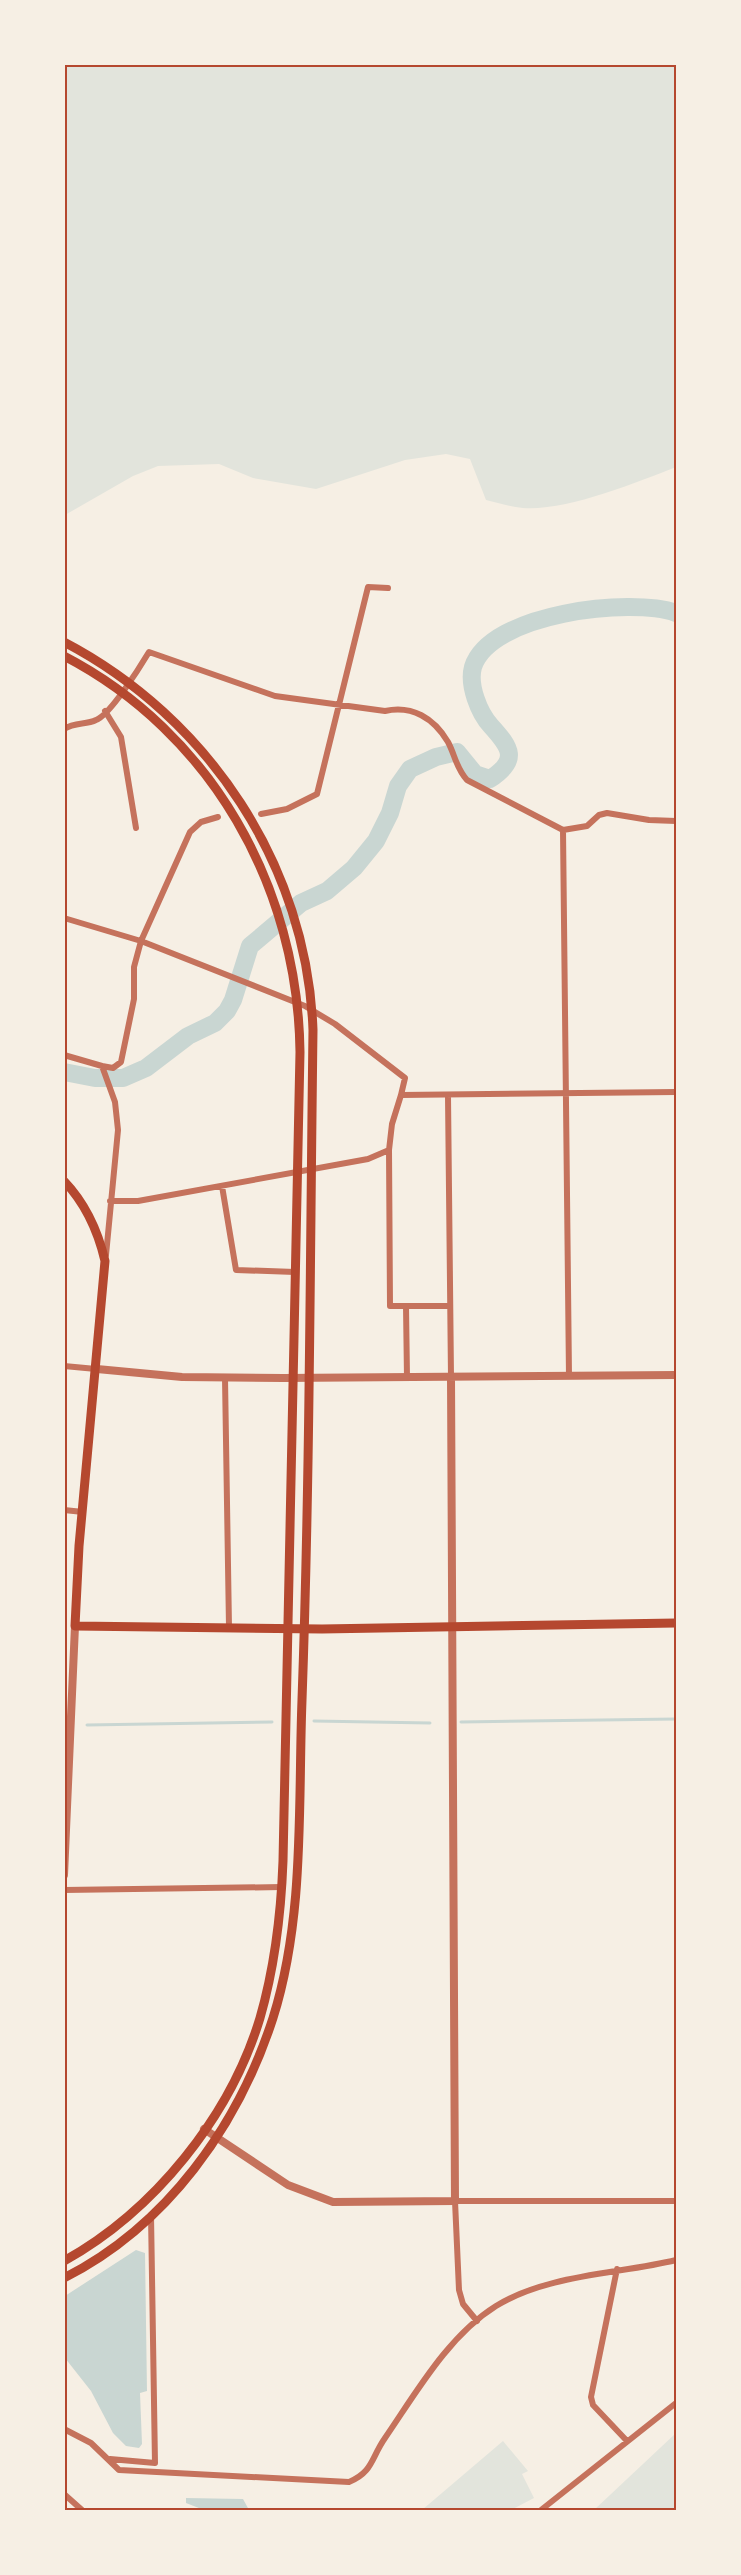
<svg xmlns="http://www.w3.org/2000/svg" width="741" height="2575" viewBox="0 0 741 2575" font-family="Rubik,sans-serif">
	<rect width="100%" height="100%" fill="#f6efe4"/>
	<path fill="#e2e4dc" d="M 65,64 L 676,65 L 676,467 C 635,483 567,511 523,508 C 511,507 498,503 486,500 L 470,459 L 446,454 L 405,460 L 316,489 L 253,478 L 219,464 L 158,466 L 133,476 L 65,515 Z
		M 676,2433 L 676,2510 L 594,2510 Z
		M 503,2441 L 528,2471 L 522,2474 L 534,2498 L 511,2510 L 422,2510 Z"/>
	<path fill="#c9d6d2" d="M 136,2250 L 145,2253 L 147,2391 L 140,2393 L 142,2444 L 139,2448 L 126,2446 L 113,2433 L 91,2391 L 65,2358 L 65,2296 Z
		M 186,2498 L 243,2499 L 249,2510 L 204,2510 L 186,2503 Z"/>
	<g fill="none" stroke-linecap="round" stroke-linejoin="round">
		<path stroke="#c9d6d2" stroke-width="3" d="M 314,1721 L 430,1723
			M 461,1722 L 676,1719
			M 87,1725 L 272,1722"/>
		<path stroke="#c9d6d2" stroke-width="18" d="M 64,1072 L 95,1078 L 123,1078 L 146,1068 L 188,1036 L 215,1023 L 227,1011 L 233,1000 L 250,946 L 301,903 L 327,891 L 354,868 L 376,841 L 390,813 L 398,786 L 410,769 L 436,757 L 457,752 L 475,774 L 490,779 C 519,760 511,748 491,726 C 479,713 468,685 473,667 C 490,613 631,597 676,613"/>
		<path stroke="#c5725c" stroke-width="6" d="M 105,711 L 121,737 L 136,828
			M 64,729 C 75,722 86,725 96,720 C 110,715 140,667 149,652 L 275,696 L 385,711 C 412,705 434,718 448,742 C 455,755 456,768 467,780 L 563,830 L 587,826 L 599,815 L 607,813 L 649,820 L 676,821
			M 261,814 L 287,809 L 317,794 L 368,587 L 388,588
			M 563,830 L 569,1376
			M 64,918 L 141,941 L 305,1006 L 335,1024 L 405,1078 L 401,1095
			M 64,1055 L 102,1066 L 115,1102 L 118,1130 L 106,1255
			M 102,1066 L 113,1068 L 121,1062 L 134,999 L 134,967 L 141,941 L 190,832 L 201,822 L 218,817
			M 448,1096 L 451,1377
			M 389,1150 L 390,1306 L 450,1306
			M 222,1186 L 236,1270 L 295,1272
			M 110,1201 L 138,1201 L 368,1159 L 389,1150 L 392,1124 L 401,1095 L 676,1092
			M 406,1306 L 407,1378
			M 64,1366 L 96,1369
			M 225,1378 L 229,1627
			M 64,1510 L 83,1512
			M 64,1890 L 282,1887
			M 617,2269 L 591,2397 L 593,2405 L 627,2441
			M 477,2321 L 463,2304 L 459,2290 L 455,2201 L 676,2201
			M 64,2429 L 91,2443 L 119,2470 L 349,2482 C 373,2472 371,2458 385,2438 C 416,2393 448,2336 496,2306 C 548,2274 619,2274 676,2260
			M 110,2459 L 155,2463 L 151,2215
			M 64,2494 L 82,2510
			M 541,2510 L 676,2403"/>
		<path stroke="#c5725c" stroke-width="8" d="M 97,1369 L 182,1377 L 283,1378 L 676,1375
			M 64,1875 L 75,1626
			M 204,2129 L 288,2185 L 333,2202 L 455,2201 L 451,1377"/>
		<path stroke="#b5482f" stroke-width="9" d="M 64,1181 C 86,1204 98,1231 105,1261 L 79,1546 L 75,1626 L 322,1629 L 676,1623"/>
		<path stroke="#b5482f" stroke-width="9" d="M 64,642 C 209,718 307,866 313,1030 C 310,1253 310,1477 302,1700 C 298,1806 305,1916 273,2018 C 238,2126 167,2226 64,2278
			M 64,656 C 212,733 298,887 300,1052 L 283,1861 C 281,1915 275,1966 260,2018 C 230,2117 154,2211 64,2261"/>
	</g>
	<rect width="741" height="2575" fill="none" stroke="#f6efe4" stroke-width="132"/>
	<rect x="66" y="66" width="609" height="2443" fill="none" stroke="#b5482f" stroke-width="2"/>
</svg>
